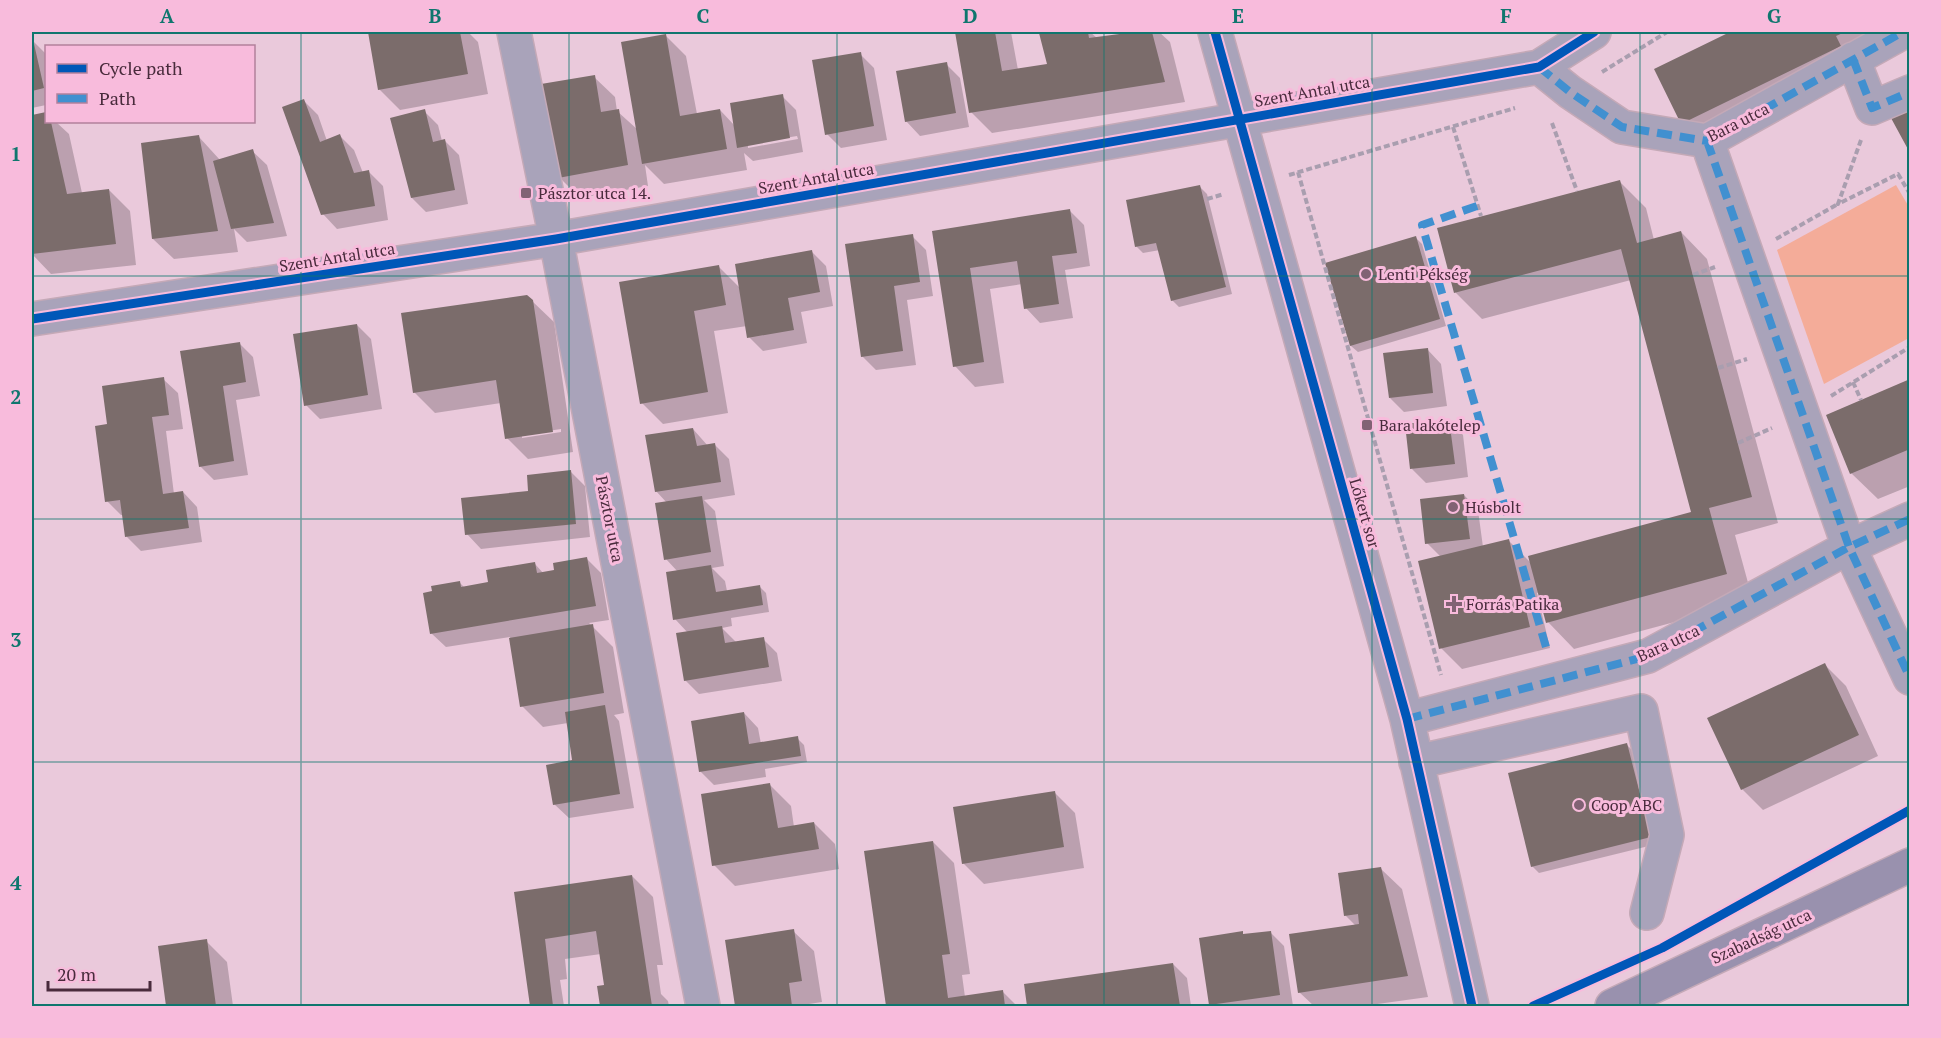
<svg xmlns="http://www.w3.org/2000/svg" width="1941" height="1038" viewBox="0 0 1941 1038" font-family="'PT Serif',serif">
	<rect width="100%" height="100%" fill="#eac9db"/>
	<path fill="#f4ac99" d="M 1896,185 L 1909,207 L 1909,338 L 1824,384 L 1777,250 Z"/>
	<path fill="#0003" fill-rule="evenodd" d="M 369,32 L 468,32 L 478,42 L 488,94 L 400,110 L 379,89 Z
		M 957,32 L 1011,32 L 1018,70 L 1049,65 L 1041,34 L 1090,32 L 1097,38 L 1128,35 L 1128,32 L 1159,32 L 1170,42 L 1185,102 L 992,133 L 971,112 Z
		M 1733,32 L 1910,32 L 1709,150 L 1682,123 L 1656,69 Z
		M 665,35 L 686,56 L 697,114 L 720,110 L 735,126 L 782,96 L 796,110 L 803,152 L 753,161 L 744,153 L 747,170 L 664,184 L 645,165 L 648,186 L 580,198 L 559,177 L 594,77 L 615,97 L 617,111 L 638,130 ZM 797,136 L 798,139 L 748,148 L 748,144 Z
		M 32,40 L 46,54 L 46,105 L 32,108 Z
		M 860,54 L 874,68 L 887,140 L 841,148 L 827,134 Z
		M 946,64 L 960,78 L 969,127 L 920,136 L 906,121 Z
		M 304,101 L 318,115 L 327,141 L 340,136 L 354,150 L 363,173 L 369,172 L 383,186 L 388,220 L 337,229 L 323,214 Z
		M 424,111 L 438,125 L 442,141 L 445,141 L 459,155 L 468,204 L 426,212 L 412,198 Z
		M 46,114 L 46,122 L 56,122 L 69,134 L 82,193 L 109,190 L 130,211 L 136,265 L 51,274 L 32,254 L 32,117 Z
		M 199,137 L 220,160 L 252,151 L 267,165 L 287,236 L 247,242 L 234,229 L 238,252 L 174,259 L 153,239 Z
		M 1619,181 L 1646,208 L 1654,240 L 1681,232 L 1707,259 L 1778,523 L 1735,535 L 1753,601 L 1574,649 L 1548,622 L 1540,592 L 1537,593 L 1550,648 L 1462,669 L 1441,648 L 1441,557 L 1427,543 L 1464,495 L 1478,510 L 1483,547 L 1509,541 L 1532,564 L 1693,513 L 1631,280 L 1482,319 L 1456,293 L 1439,229 Z
		M 1200,187 L 1207,194 L 1232,294 L 1179,307 L 1172,300 L 1160,250 L 1143,253 L 1136,246 Z
		M 1070,211 L 1084,225 L 1090,266 L 1065,270 L 1073,318 L 1040,323 L 1026,308 L 1022,284 L 990,289 L 1004,383 L 975,387 L 955,366 L 933,232 Z
		M 912,236 L 926,250 L 933,296 L 907,300 L 916,365 L 876,370 L 862,356 Z
		M 1416,238 L 1422,244 L 1446,326 L 1358,352 L 1351,346 L 1327,264 Z
		M 812,252 L 826,266 L 833,306 L 801,312 L 807,343 L 763,351 L 749,337 L 747,326 L 714,331 L 728,413 L 663,424 L 642,403 L 719,267 L 741,289 Z
		M 532,301 L 554,322 L 573,452 L 528,459 L 507,438 L 501,403 L 435,413 L 414,392 ZM 561,429 L 561,432 L 522,438 L 522,435 Z
		M 357,325 L 371,339 L 382,409 L 320,419 L 306,405 Z
		M 239,343 L 253,357 L 260,396 L 236,400 L 248,475 L 214,480 L 200,466 L 182,353 Z
		M 1427,349 L 1441,364 L 1447,406 L 1404,412 L 1390,398 Z
		M 163,379 L 178,393 L 183,429 L 166,431 L 174,494 L 183,492 L 197,507 L 202,542 L 141,551 L 127,537 L 124,515 L 121,515 L 107,501 L 109,425 Z
		M 1910,381 L 1910,486 L 1878,499 L 1851,473 Z
		M 1449,420 L 1463,435 L 1468,477 L 1426,483 L 1412,469 Z
		M 693,429 L 708,446 L 715,445 L 729,459 L 735,495 L 704,500 L 715,511 L 724,566 L 712,568 L 725,581 L 727,591 L 759,586 L 766,593 L 769,612 L 731,618 L 732,626 L 722,628 L 736,642 L 763,639 L 777,653 L 782,681 L 699,694 L 685,680 L 688,633 L 675,619 L 678,572 L 666,559 L 667,503 L 656,491 Z
		M 571,472 L 585,486 L 590,537 L 481,549 L 467,534 L 530,493 Z
		M 587,559 L 601,573 L 609,620 L 589,623 L 613,647 L 624,713 L 614,715 L 619,721 L 634,808 L 569,818 L 554,804 L 574,762 L 568,723 L 543,727 L 522,706 L 510,637 L 446,647 L 431,633 L 460,583 L 465,588 L 490,583 L 535,564 L 544,574 Z
		M 1825,665 L 1846,686 L 1878,756 L 1763,810 L 1742,789 Z
		M 744,713 L 758,728 L 761,744 L 797,738 L 804,745 L 807,762 L 765,769 L 766,777 L 714,785 L 700,771 Z
		M 1627,745 L 1634,752 L 1657,844 L 1539,873 L 1532,866 Z
		M 770,785 L 791,806 L 794,827 L 814,823 L 835,844 L 839,869 L 735,886 L 714,865 Z
		M 1054,792 L 1075,813 L 1084,868 L 984,884 L 963,863 Z
		M 933,842 L 954,863 L 970,974 L 962,975 L 965,997 L 1002,991 L 1017,1006 L 888,1006 L 866,853 Z
		M 1381,869 L 1402,889 L 1428,997 L 1363,1006 L 1314,1006 L 1299,992 L 1356,926 L 1345,915 Z
		M 632,876 L 653,897 L 663,965 L 657,965 L 661,994 L 668,1001 L 669,1006 L 602,1006 L 599,987 L 607,986 L 601,954 L 565,959 L 567,979 L 560,980 L 564,1006 L 531,1006 L 515,893 Z
		M 793,931 L 814,951 L 822,1002 L 809,1004 L 809,1006 L 737,1006 L 727,941 Z
		M 1270,932 L 1284,946 L 1293,1006 L 1212,1006 L 1210,1004 L 1242,933 L 1245,936 Z
		M 206,941 L 227,962 L 233,1006 L 167,1006 L 159,947 Z
		M 1173,964 L 1187,978 L 1191,1006 L 1028,1006 L 1025,985 Z"/>
	<path fill="#7b6c6b" d="M 368,32 L 460,32 L 468,74 L 378,90 Z
		M 955,32 L 995,32 L 1002,71 L 1047,64 L 1039,33 L 1088,32 L 1089,38 L 1127,33 L 1126,32 L 1152,32 L 1165,82 L 969,113 Z
		M 1730,32 L 1845,32 L 1836,36 L 1841,46 L 1681,124 L 1654,69 Z
		M 666,34 L 680,116 L 720,109 L 727,149 L 642,164 L 621,42 Z
		M 32,35 L 44,88 L 32,91 Z
		M 861,52 L 874,126 L 825,135 L 812,60 Z
		M 947,62 L 956,113 L 905,122 L 896,71 Z
		M 595,75 L 601,112 L 619,109 L 628,165 L 558,178 L 541,84 Z
		M 783,94 L 790,138 L 737,148 L 730,103 Z
		M 304,99 L 320,142 L 340,134 L 354,173 L 369,170 L 375,206 L 321,215 L 282,107 Z
		M 1910,108 L 1910,153 L 1891,118 Z
		M 425,109 L 433,142 L 445,139 L 455,190 L 411,198 L 390,118 Z
		M 46,112 L 46,122 L 51,122 L 67,194 L 109,189 L 116,244 L 32,254 L 32,115 Z
		M 199,135 L 218,231 L 152,239 L 141,143 Z
		M 253,149 L 274,223 L 231,229 L 213,161 Z
		M 1620,180 L 1637,243 L 1681,231 L 1752,497 L 1709,508 L 1727,574 L 1546,623 L 1528,556 L 1691,512 L 1621,249 L 1454,293 L 1437,228 Z
		M 1200,185 L 1226,287 L 1171,301 L 1156,243 L 1135,247 L 1126,200 Z
		M 1070,209 L 1077,253 L 1052,256 L 1059,304 L 1024,309 L 1017,261 L 970,268 L 984,362 L 953,367 L 932,231 Z
		M 913,234 L 920,282 L 894,286 L 903,351 L 861,357 L 845,244 Z
		M 1416,236 L 1440,319 L 1350,346 L 1325,263 Z
		M 812,250 L 820,292 L 788,298 L 794,330 L 747,338 L 735,264 Z
		M 719,265 L 726,305 L 694,311 L 708,392 L 640,404 L 619,282 Z
		M 527,295 L 533,300 L 553,432 L 505,439 L 496,380 L 413,393 L 401,313 Z
		M 357,324 L 368,395 L 304,406 L 293,334 Z
		M 240,342 L 246,382 L 223,386 L 234,461 L 199,467 L 180,351 Z
		M 1428,348 L 1433,393 L 1389,398 L 1383,353 Z
		M 164,377 L 169,415 L 152,417 L 163,494 L 183,491 L 189,528 L 125,537 L 120,500 L 105,502 L 95,426 L 107,424 L 102,386 Z
		M 1910,379 L 1910,449 L 1850,474 L 1826,415 Z
		M 1449,419 L 1455,464 L 1410,469 L 1405,424 Z
		M 693,428 L 697,446 L 715,443 L 721,482 L 655,492 L 645,435 Z
		M 571,470 L 576,524 L 465,535 L 461,498 L 528,491 L 527,475 Z
		M 1464,494 L 1470,539 L 1425,544 L 1420,499 Z
		M 702,496 L 711,552 L 664,560 L 655,503 Z
		M 1509,539 L 1530,627 L 1439,649 L 1418,561 Z
		M 587,557 L 596,606 L 430,634 L 423,593 L 432,591 L 431,586 L 460,581 L 461,587 L 488,582 L 486,570 L 535,562 L 537,573 L 554,570 L 553,563 Z
		M 711,565 L 716,592 L 760,585 L 763,605 L 673,620 L 666,572 Z
		M 593,624 L 604,693 L 520,707 L 509,638 Z
		M 722,626 L 725,643 L 764,637 L 769,667 L 684,681 L 676,633 Z
		M 1825,663 L 1859,735 L 1741,790 L 1707,718 Z
		M 605,705 L 620,794 L 553,805 L 546,765 L 572,760 L 565,712 Z
		M 744,712 L 749,744 L 798,736 L 801,756 L 699,772 L 691,721 Z
		M 1627,743 L 1651,837 L 1531,867 L 1508,773 Z
		M 770,783 L 778,828 L 814,822 L 819,849 L 712,866 L 701,794 Z
		M 1055,791 L 1064,847 L 962,864 L 953,807 Z
		M 933,841 L 950,954 L 942,955 L 948,998 L 1003,990 L 1005,1006 L 886,1006 L 864,851 Z
		M 1381,867 L 1408,976 L 1298,993 L 1289,934 L 1359,924 L 1358,914 L 1344,916 L 1338,873 Z
		M 632,875 L 652,1006 L 600,1006 L 597,986 L 604,985 L 596,931 L 545,939 L 553,1006 L 530,1006 L 514,892 Z
		M 794,929 L 802,981 L 789,983 L 792,1006 L 735,1006 L 725,940 Z
		M 1243,931 L 1243,934 L 1271,931 L 1280,995 L 1209,1005 L 1199,938 Z
		M 207,939 L 216,1006 L 166,1006 L 158,946 Z
		M 1173,963 L 1180,1006 L 1027,1006 L 1024,984 Z"/>
	<g fill="none" stroke-linecap="round" stroke-linejoin="round">
		<defs>
			<path id="minor" d="M 514,32 L 556,239 L 703,1006
				M 1215,32 L 1407,719 L 1472,1006
				M 1853,59 L 1872,108 L 1910,92
				M 1539,67 L 1570,92 L 1622,127 L 1707,141 L 1903,32
				M 1707,141 L 1849,547 L 1910,678
				M 32,319 L 556,239 L 1539,67 L 1594,32
				M 1407,719 L 1648,656 L 1849,547 L 1910,519
				M 1416,762 L 1641,711 L 1667,835 L 1647,913"/>
			<path id="major" d="M 1612,1006 L 1910,865"/>
		</defs>
		<use href="#minor" stroke="#c4a9b7" stroke-width="36"/>
		<use href="#major" stroke="#c4a9b7" stroke-width="36"/>
		<path stroke="#a99eaf" stroke-width="4" stroke-dasharray="6 3" stroke-linecap="butt" d="M 1602,72 L 1667,32
			M 1552,123 L 1577,191
			M 1453,127 L 1481,216
			M 1861,140 L 1838,204 L 1898,174 L 1910,194
			M 1298,172 L 1441,675
			M 1289,175 L 1515,108
			M 1207,199 L 1224,194
			M 1776,239 L 1838,204
			M 1693,275 L 1715,267
			M 1718,368 L 1747,359
			M 1853,382 L 1861,400
			M 1831,396 L 1910,347
			M 1738,443 L 1772,428"/>
		<use href="#minor" stroke="#a9a3ba" stroke-width="33"/>
		<use href="#major" stroke="#9991ae" stroke-width="33"/>
		<path stroke="#4190d0" stroke-width="8" stroke-dasharray="15 8" stroke-linecap="butt" d="M 1853,59 L 1872,108 L 1910,92
			M 1539,67 L 1570,92 L 1622,127 L 1707,141 L 1903,32
			M 1707,141 L 1849,547 L 1910,678
			M 1477,206 L 1422,225 L 1546,647
			M 1407,719 L 1648,656 L 1849,547 L 1910,519"/>
		<defs>
			<path id="cycleway" d="M 1215,32 L 1407,719 L 1472,1006
				M 32,319 L 556,239 L 1539,67 L 1594,32
				M 1533,1006 L 1662,948 L 1910,810"/>
		</defs>
		<use href="#cycleway" stroke="#f8bbdc" stroke-width="13"/>
		<use href="#cycleway" stroke="#0057b8" stroke-width="9"/>
	</g>
	<path fill="none" stroke="#0f766e" stroke-width="1.5" stroke-opacity="0.55" d="M 301,32 L 301,1006M 569,32 L 569,1006M 837,32 L 837,1006M 1104,32 L 1104,1006M 1372,32 L 1372,1006M 1640,32 L 1640,1006M 32,276 L 1910,276M 32,519 L 1910,519M 32,762 L 1910,762"/>
	<g fill="#816274" stroke="#f8bbdc" stroke-width="2">
		<rect x="520" y="187" width="12" height="12" rx="3"/>
		<circle cx="1366" cy="274" r="6"/>
		<rect x="1361" y="419" width="12" height="12" rx="3"/>
		<circle cx="1453" cy="507" r="6"/>
		<path d="M1451 595h6v6h6v6h-6v6h-6v-6h-6v-6h6z"/>
		<circle cx="1579" cy="805" r="6"/>
	</g>
	<g text-anchor="middle" dominant-baseline="central" stroke-width="6" stroke-linejoin="round" paint-order="stroke">
		<g font-size="16" fill="#492b3c" stroke="#f8bbdc">
			<text transform="translate(1312 91) rotate(-10)">Szent Antal utca</text>
			<text transform="translate(1738 122) rotate(-27)">Bara utca</text>
			<text transform="translate(816 178) rotate(-10)">Szent Antal utca</text>
			<text transform="translate(337 257) rotate(-9)">Szent Antal utca</text>
			<text transform="translate(1365 513) rotate(74)">Lőkert sor</text>
			<text transform="translate(610 519) rotate(79)">Pásztor utca</text>
			<text transform="translate(1668 643) rotate(-25)">Bara utca</text>
			<text transform="translate(1761 936) rotate(-25)">Szabadság utca</text>
		</g>
		<g font-size="16" fill="#492b3c" stroke="#f8bbdc" text-anchor="start">
			<text x="538" y="193">Pásztor utca 14.</text>
			<text x="1378" y="274">Lenti Pékség</text>
			<text x="1379" y="425">Bara lakótelep</text>
			<text x="1465" y="507">Húsbolt</text>
			<text x="1466" y="604">Forrás Patika</text>
			<text x="1591" y="805">Coop ABC</text>
		</g>
	</g>
	<rect width="1941" height="1038" fill="none" stroke="#f8bbdc" stroke-width="66"/>
	<rect x="45" y="45" width="210" height="78" fill="#f8bbdc" stroke="#b2819c" stroke-width="1.5"/>
	<rect x="57" y="64" width="30" height="9" fill="#0057b8" stroke="#b2819c" stroke-width="1.5"/>
	<text x="99" y="75" font-size="18" fill="#492b3c">Cycle path</text>
	<rect x="57" y="94" width="30" height="9" fill="#4190d0" stroke="#b2819c" stroke-width="1.5"/>
	<text x="99" y="105" font-size="18" fill="#492b3c">Path</text>
	<path d="M48 981v9h102v-9" fill="none" stroke="#492b3c" stroke-width="3"/>
	<text x="57" y="981" font-size="18" fill="#492b3c" stroke="#f8bbdc" stroke-width="4.5" paint-order="stroke">20 m</text>
	<rect x="33" y="33" width="1875" height="972" fill="none" stroke="#0f766e" stroke-width="2"/>
	<g font-size="20" text-anchor="middle" font-weight="bold" fill="#0f766e">
		<text x="167" y="23">A</text>
		<text x="435" y="23">B</text>
		<text x="703" y="23">C</text>
		<text x="970" y="23">D</text>
		<text x="1238" y="23">E</text>
		<text x="1506" y="23">F</text>
		<text x="1774" y="23">G</text>
		<text x="16" y="161">1</text>
		<text x="16" y="404">2</text>
		<text x="16" y="647">3</text>
		<text x="16" y="890">4</text>
	</g>
</svg>
